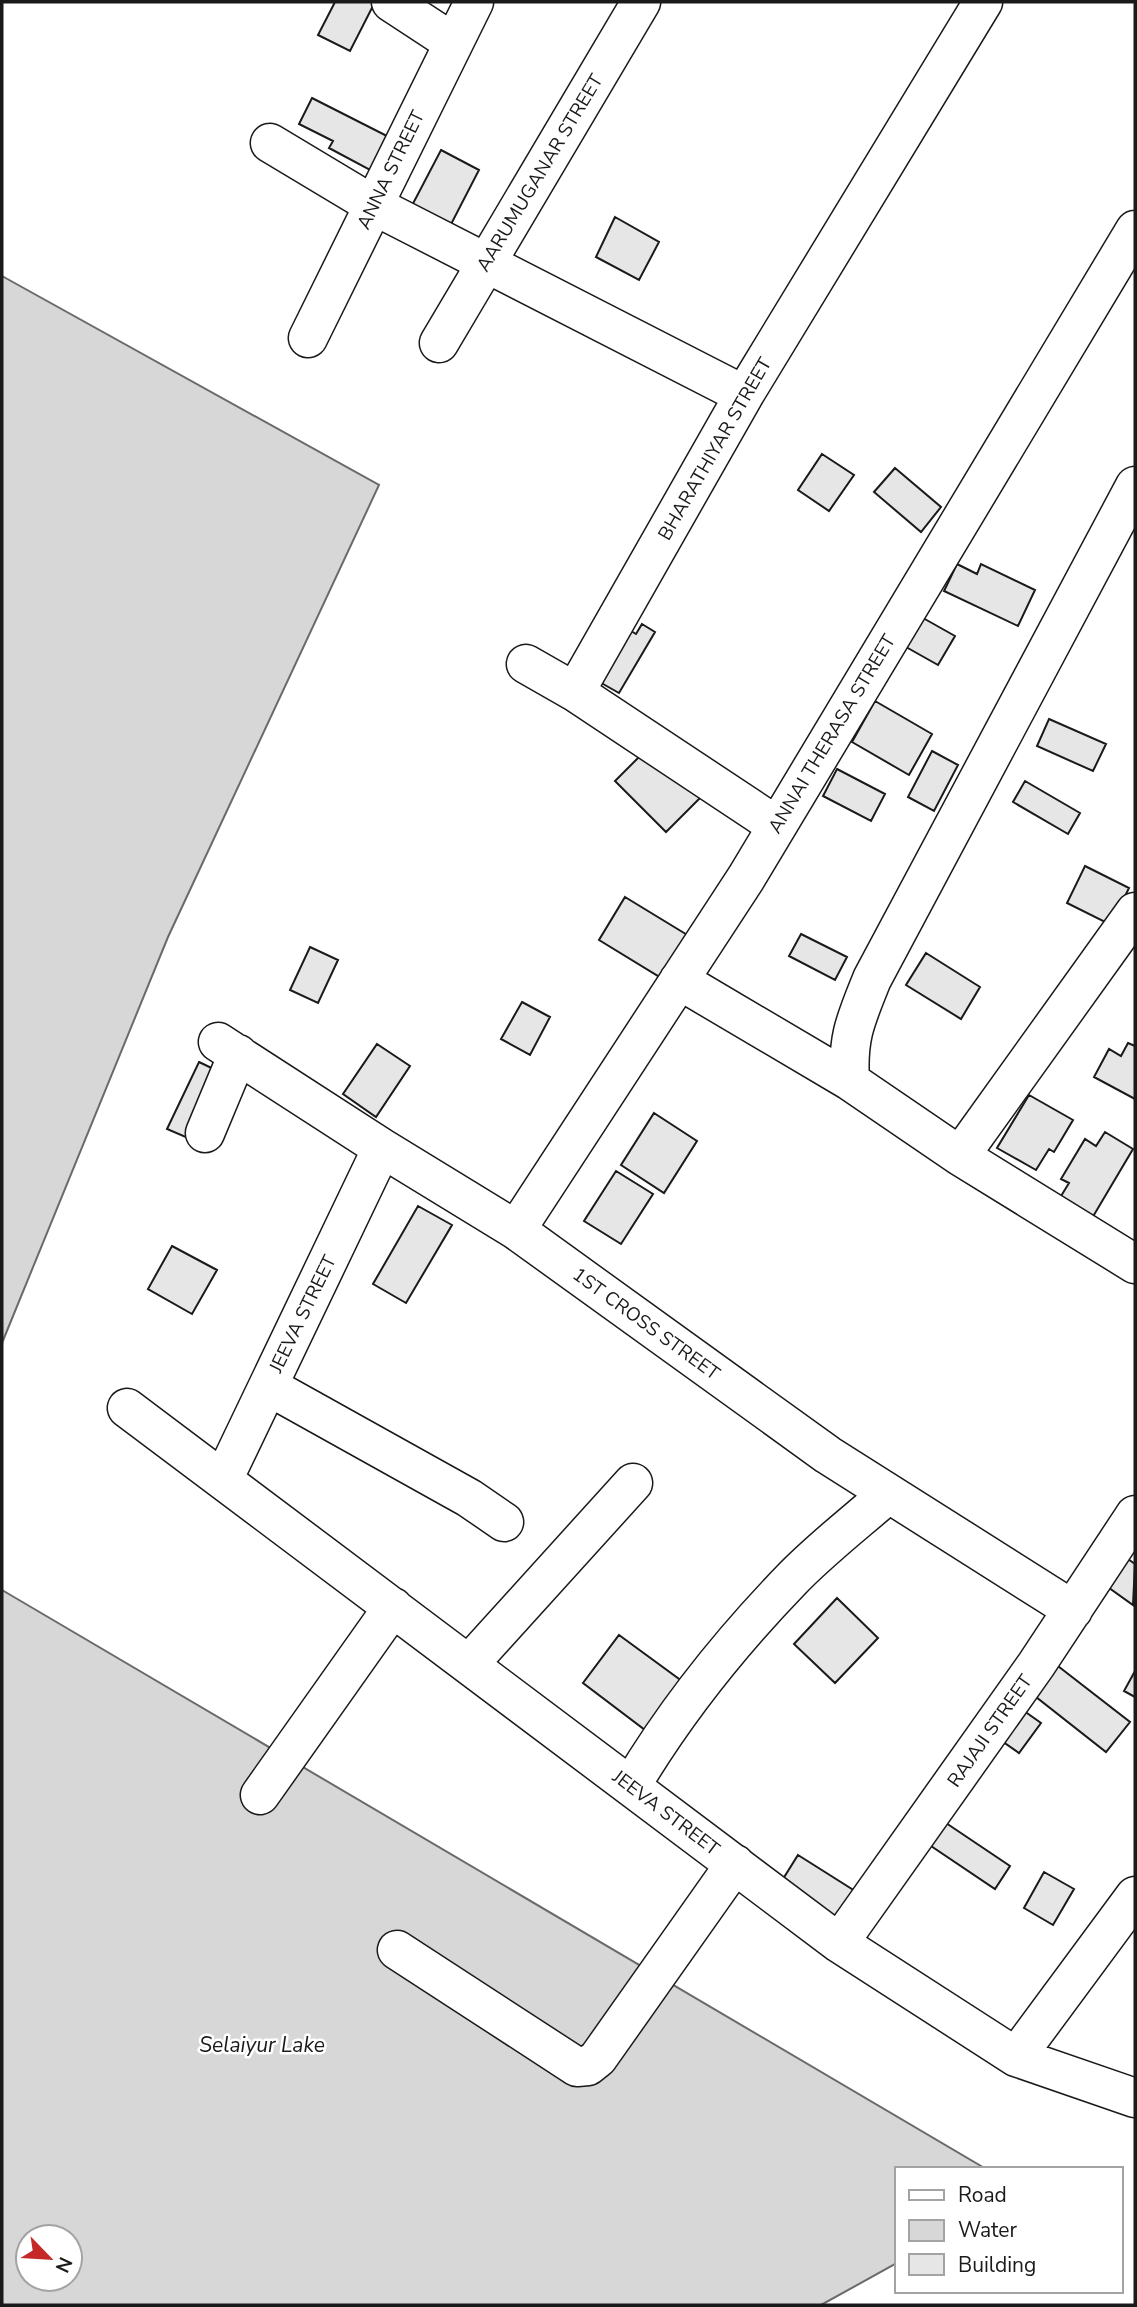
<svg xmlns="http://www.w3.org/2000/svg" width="1137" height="2307" viewBox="0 0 1137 2307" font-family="'Nunito Sans',sans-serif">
	<rect width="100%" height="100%" fill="#fff"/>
	<path fill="#d7d7d7" stroke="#6a6a6a" stroke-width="2" fill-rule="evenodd" d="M 2,276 L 379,485 L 168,937 L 2,1343 Z
		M 2,1590 L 986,2169 L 897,2169 L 897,2263 L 821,2305 L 2,2305 ZM 28,2237 L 70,2237 L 70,2279 L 28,2279 Z"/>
	<path fill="#e6e6e6" stroke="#1a1a1a" stroke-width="2" d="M 335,2 L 375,2 L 350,51 L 318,35 Z
		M 312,98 L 387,136 L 370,170 L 329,148 L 333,141 L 299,124 Z
		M 441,150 L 479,170 L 446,234 L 407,215 Z
		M 615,217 L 659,242 L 639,280 L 596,257 Z
		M 822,454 L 854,475 L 829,511 L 798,490 Z
		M 895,468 L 941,507 L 921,532 L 874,492 Z
		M 957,564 L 977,574 L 981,564 L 1035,590 L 1018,626 L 944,591 Z
		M 923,618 L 955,636 L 938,665 L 906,647 Z
		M 642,624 L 655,632 L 619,693 L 596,680 L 626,628 L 636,634 Z
		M 875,701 L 932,734 L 909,775 L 852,742 Z
		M 1049,719 L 1106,744 L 1093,771 L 1037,746 Z
		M 651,745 L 702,796 L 666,832 L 615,781 Z
		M 932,751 L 958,765 L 934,811 L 908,797 Z
		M 837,769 L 885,794 L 871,821 L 823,796 Z
		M 1025,781 L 1080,813 L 1068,834 L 1013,802 Z
		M 1085,866 L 1129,888 L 1111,925 L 1067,903 Z
		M 625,897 L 689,936 L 663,979 L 599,940 Z
		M 801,934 L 847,957 L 835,980 L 789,956 Z
		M 310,947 L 338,960 L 318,1003 L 290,990 Z
		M 926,953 L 980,987 L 961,1019 L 906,985 Z
		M 522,1002 L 550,1017 L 530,1055 L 501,1039 Z
		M 1128,1043 L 1135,1046 L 1135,1099 L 1094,1077 L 1109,1049 L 1121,1056 Z
		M 377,1044 L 410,1066 L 376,1117 L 343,1094 Z
		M 199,1062 L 220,1072 L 188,1138 L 167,1129 Z
		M 1029,1095 L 1073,1120 L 1054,1152 L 1049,1149 L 1036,1170 L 997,1148 Z
		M 654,1113 L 697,1141 L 664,1193 L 621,1165 Z
		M 1105,1132 L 1133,1149 L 1088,1225 L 1055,1206 L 1069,1183 L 1061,1179 L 1085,1139 L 1096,1146 Z
		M 616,1171 L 653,1194 L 621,1244 L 584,1221 Z
		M 418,1206 L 452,1225 L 406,1303 L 373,1284 Z
		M 172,1246 L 217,1270 L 192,1314 L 148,1289 Z
		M 1125,1557 L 1135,1564 L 1133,1605 L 1105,1585 Z
		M 837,1598 L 878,1638 L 835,1683 L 794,1644 Z
		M 619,1635 L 690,1687 L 653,1736 L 583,1683 Z
		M 1054,1663 L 1130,1722 L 1106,1752 L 1031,1693 Z
		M 1135,1671 L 1135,1697 L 1124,1691 Z
		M 1017,1706 L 1041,1723 L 1019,1753 L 996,1737 Z
		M 946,1823 L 1010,1866 L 995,1889 L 931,1846 Z
		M 798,1855 L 855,1891 L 834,1923 L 778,1887 Z
		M 1044,1872 L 1074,1889 L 1053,1925 L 1024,1908 Z"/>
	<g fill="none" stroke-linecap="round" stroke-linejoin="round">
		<defs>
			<path id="minor" d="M 391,2 L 452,42
				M 270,143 L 375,206 L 744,395
				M 308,338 L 474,2
				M 439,343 L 641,2
				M 526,664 L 575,692
				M 777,826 L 575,692 L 744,395 L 983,2
				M 1135,912 L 960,1156 L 1135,1264
				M 679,980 L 850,1081
				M 218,1042 L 382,1148 L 516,1230 L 828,1455 L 1073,1610
				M 205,1133 L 238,1054
				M 960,1156 L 850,1081 C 847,1037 856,1019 872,979 L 1135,486
				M 516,1230 L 746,878 L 1135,230
				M 268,1386 L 469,1498 L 504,1522
				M 127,1408 L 839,1943 L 1016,2057 L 1135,2098
				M 223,1480 L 382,1148
				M 469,1664 L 633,1483
				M 631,1786 C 675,1712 731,1642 792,1579 C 821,1549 856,1522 888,1494
				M 260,1795 L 393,1607
				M 839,1943 L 1036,1665 L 1135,1515
				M 397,1950 L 577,2067 L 588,2066 L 598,2058 L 735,1864
				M 1016,2057 L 1135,1896"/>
		</defs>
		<use href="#minor" stroke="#1a1a1a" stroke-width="41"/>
		<use href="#minor" stroke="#fff" stroke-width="38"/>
	</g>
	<g text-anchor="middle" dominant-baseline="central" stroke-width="5" stroke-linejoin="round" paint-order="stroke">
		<g font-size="19" fill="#1a1a1a" stroke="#fff">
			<text transform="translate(391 170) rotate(-64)">ANNA STREET</text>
			<text transform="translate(540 173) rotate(-59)">AARUMUGANAR STREET</text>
			<text transform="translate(715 449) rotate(-60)">BHARATHIYAR STREET</text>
			<text transform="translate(832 734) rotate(-59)">ANNAI THERASA STREET</text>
			<text transform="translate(303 1314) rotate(-64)">JEEVA STREET</text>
			<text transform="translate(646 1324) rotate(36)">1ST CROSS STREET</text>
			<text transform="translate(990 1731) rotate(-55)">RAJAJI STREET</text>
			<text transform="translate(666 1813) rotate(37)">JEEVA STREET</text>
		</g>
		<g font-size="21" font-style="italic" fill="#1a1a1a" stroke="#fff">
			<text x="262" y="2045">Selaiyur Lake</text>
		</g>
	</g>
	<rect width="1137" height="2307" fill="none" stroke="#1a1a1a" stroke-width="7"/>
	<rect x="895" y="2167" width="228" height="126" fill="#ffffff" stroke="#a3a3a3" stroke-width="2"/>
	<rect x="909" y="2190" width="35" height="10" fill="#ffffff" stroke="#a3a3a3" stroke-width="2"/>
	<text x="958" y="2202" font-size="21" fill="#1a1a1a">Road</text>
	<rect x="909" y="2220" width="35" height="21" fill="#d7d7d7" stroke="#a3a3a3" stroke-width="2"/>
	<text x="958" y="2237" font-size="21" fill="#1a1a1a">Water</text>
	<rect x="909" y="2254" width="35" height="21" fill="#e6e6e6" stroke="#a3a3a3" stroke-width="2"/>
	<text x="958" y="2272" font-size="21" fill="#1a1a1a">Building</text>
	<g transform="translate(49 2258) rotate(115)"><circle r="33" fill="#ffffff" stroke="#a3a3a3" stroke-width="2"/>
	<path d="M0-5L12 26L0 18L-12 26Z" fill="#c62828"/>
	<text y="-10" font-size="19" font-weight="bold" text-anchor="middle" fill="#1a1a1a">N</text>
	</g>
</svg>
